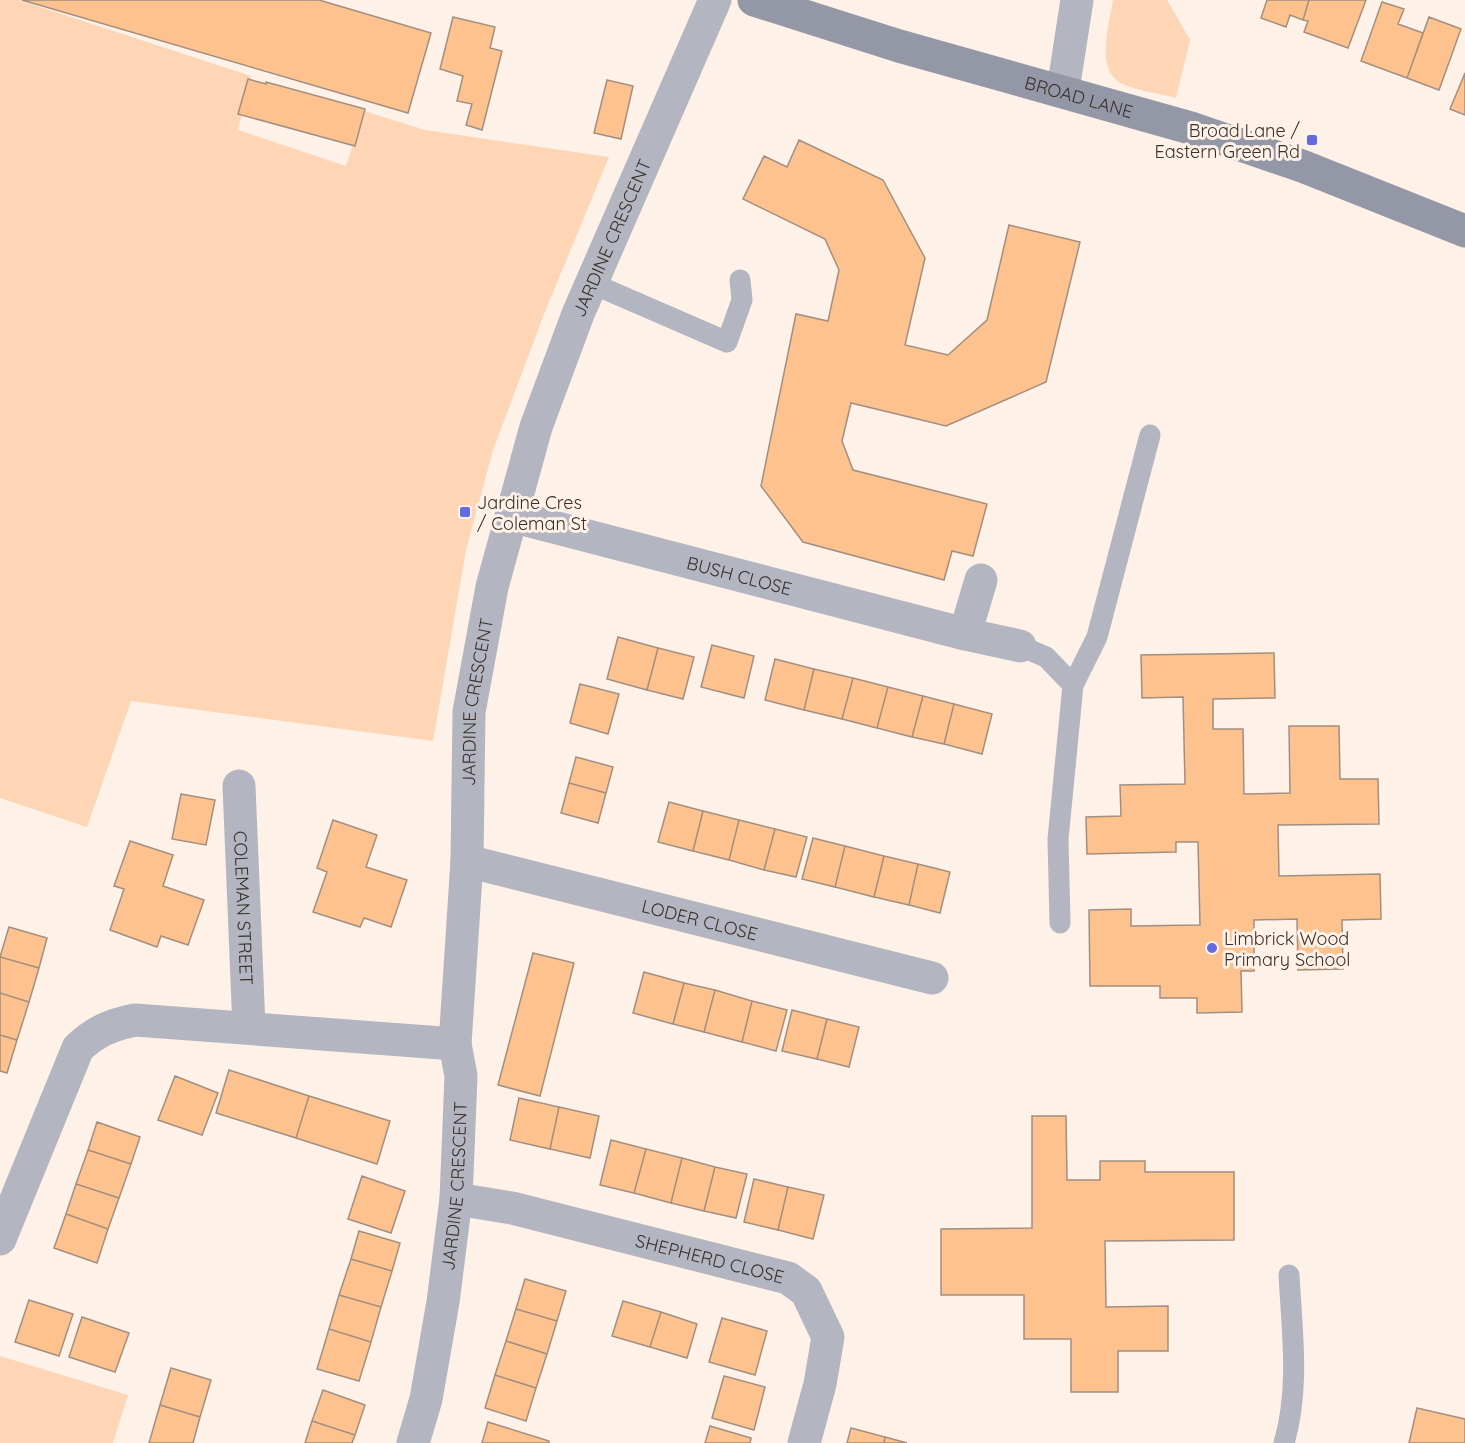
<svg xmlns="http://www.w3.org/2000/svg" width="1465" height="1443" viewBox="0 0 1465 1443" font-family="Quicksand,sans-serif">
	<rect width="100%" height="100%" fill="#fef1e7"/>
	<path fill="#fed6b6" d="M 0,0 L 19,0 L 251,76 L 238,130 L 346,166 L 364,111 L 425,130 L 609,157 L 544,314 L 493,450 L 466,550 L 433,741 L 131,701 L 87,827 L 0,798 Z
		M 1113,0 L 1167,0 L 1190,40 L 1176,98 C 1159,93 1136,91 1121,83 C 1094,68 1110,24 1113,0 Z
		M 0,1356 L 128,1395 L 113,1443 L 0,1443 Z"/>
	<path fill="#fec28e" stroke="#a38f7f" stroke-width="1.5" d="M 22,0 L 319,0 L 431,33 L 408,113 Z
		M 1267,0 L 1309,0 L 1303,20 L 1290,15 L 1286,27 L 1261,18 Z
		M 1309,0 L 1366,0 L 1348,48 L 1304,32 L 1308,21 L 1303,20 Z
		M 1382,2 L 1404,9 L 1398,24 L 1423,33 L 1407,78 L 1361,61 Z
		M 453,17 L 495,27 L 490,48 L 502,51 L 482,130 L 466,125 L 472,104 L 457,101 L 463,76 L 440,69 Z
		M 1429,17 L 1461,29 L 1439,90 L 1407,78 Z
		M 1465,73 L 1465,115 L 1450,109 Z
		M 248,79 L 266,84 L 266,82 L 365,109 L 355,146 L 238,114 Z
		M 607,80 L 633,86 L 621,139 L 594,133 Z
		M 799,140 L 883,180 L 925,258 L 905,345 L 948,355 L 987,320 L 1009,225 L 1080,242 L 1046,382 L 946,426 L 851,403 L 842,441 L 853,470 L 987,504 L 973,556 L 952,551 L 944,580 L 803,542 L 761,486 L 796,314 L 828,321 L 839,270 L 825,239 L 743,199 L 764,156 L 787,167 Z
		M 618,637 L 658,648 L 647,690 L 607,679 Z
		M 712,645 L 754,656 L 744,698 L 701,687 Z
		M 658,648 L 694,657 L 683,699 L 647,690 Z
		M 1274,653 L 1275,698 L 1213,699 L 1213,729 L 1243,729 L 1244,794 L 1290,793 L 1289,726 L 1339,726 L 1340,779 L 1378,779 L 1379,824 L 1278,825 L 1279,876 L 1380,874 L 1381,919 L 1342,920 L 1343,969 L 1298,970 L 1297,919 L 1254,920 L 1254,971 L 1241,971 L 1242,1012 L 1197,1013 L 1197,998 L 1160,998 L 1160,986 L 1090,986 L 1089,910 L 1131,909 L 1131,926 L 1200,925 L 1198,842 L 1176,842 L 1176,852 L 1087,854 L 1086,817 L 1121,816 L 1120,785 L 1185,784 L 1183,697 L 1142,698 L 1141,655 Z
		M 775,659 L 814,669 L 804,710 L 765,700 Z
		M 814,669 L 853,678 L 842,719 L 804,710 Z
		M 853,678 L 888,687 L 877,728 L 842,719 Z
		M 580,684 L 619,694 L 608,734 L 570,723 Z
		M 888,687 L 923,696 L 912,737 L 877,728 Z
		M 923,696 L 954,704 L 944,744 L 912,737 Z
		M 954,704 L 992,714 L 982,754 L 944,744 Z
		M 576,757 L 613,767 L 606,793 L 569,783 Z
		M 569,783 L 606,793 L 598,823 L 561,813 Z
		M 181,794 L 215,800 L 206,845 L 172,839 Z
		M 669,802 L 703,811 L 693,851 L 658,842 Z
		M 703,811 L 739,820 L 729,860 L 693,851 Z
		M 333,820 L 377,835 L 366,867 L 407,880 L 391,927 L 364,918 L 360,927 L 313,912 L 327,872 L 317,868 Z
		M 739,820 L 775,829 L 764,870 L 729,860 Z
		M 775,829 L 807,837 L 796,877 L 764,870 Z
		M 813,838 L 845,846 L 835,887 L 802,879 Z
		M 130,841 L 173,855 L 163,886 L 204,900 L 188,945 L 161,936 L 157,947 L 110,930 L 124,889 L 114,886 Z
		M 845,846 L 884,856 L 874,897 L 835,887 Z
		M 884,856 L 918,864 L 909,905 L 874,897 Z
		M 918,864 L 950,872 L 940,913 L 909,905 Z
		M 9,927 L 47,938 L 39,968 L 0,957 Z
		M 533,953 L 574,963 L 540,1096 L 498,1085 Z
		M 0,957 L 39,968 L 29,1002 L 0,993 Z
		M 644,972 L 684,983 L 673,1024 L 633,1013 Z
		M 684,983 L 715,990 L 704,1032 L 673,1024 Z
		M 715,990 L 752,1001 L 742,1042 L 704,1032 Z
		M 0,993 L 29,1002 L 17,1040 L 0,1035 Z
		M 752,1001 L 787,1010 L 776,1051 L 742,1042 Z
		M 792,1010 L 827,1019 L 817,1059 L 782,1051 Z
		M 827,1019 L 859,1027 L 849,1067 L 817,1059 Z
		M 0,1035 L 17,1040 L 7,1073 L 0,1071 Z
		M 229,1070 L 309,1096 L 296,1138 L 216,1113 Z
		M 175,1076 L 218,1093 L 202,1135 L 158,1120 Z
		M 309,1096 L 390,1121 L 377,1164 L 296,1138 Z
		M 519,1098 L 559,1107 L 550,1149 L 510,1140 Z
		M 559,1107 L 599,1116 L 590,1158 L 550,1149 Z
		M 1032,1116 L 1066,1116 L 1067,1180 L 1100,1180 L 1100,1161 L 1145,1161 L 1145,1172 L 1234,1172 L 1234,1240 L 1105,1241 L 1106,1307 L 1168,1306 L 1168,1351 L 1118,1351 L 1118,1392 L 1071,1392 L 1071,1339 L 1024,1339 L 1024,1295 L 941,1295 L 941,1229 L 1032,1228 Z
		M 97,1122 L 140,1137 L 131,1164 L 88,1150 Z
		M 611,1140 L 646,1149 L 634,1193 L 600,1185 Z
		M 646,1149 L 682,1158 L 671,1203 L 634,1193 Z
		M 88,1150 L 131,1164 L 119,1198 L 76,1184 Z
		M 682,1158 L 715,1167 L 704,1211 L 671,1203 Z
		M 715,1167 L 747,1174 L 736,1218 L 704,1211 Z
		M 362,1176 L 405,1191 L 391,1233 L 348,1219 Z
		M 754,1179 L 788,1187 L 778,1230 L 744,1222 Z
		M 76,1184 L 119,1198 L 108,1229 L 66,1214 Z
		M 788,1187 L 824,1195 L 813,1239 L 778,1230 Z
		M 66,1214 L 108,1229 L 97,1263 L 54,1248 Z
		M 359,1231 L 400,1243 L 392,1271 L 351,1259 Z
		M 351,1259 L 392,1271 L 381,1307 L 339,1295 Z
		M 525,1279 L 566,1291 L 557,1321 L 516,1309 Z
		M 339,1295 L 381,1307 L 371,1342 L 329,1329 Z
		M 29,1300 L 73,1314 L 59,1356 L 15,1342 Z
		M 623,1301 L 661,1312 L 650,1347 L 612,1336 Z
		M 516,1309 L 557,1321 L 547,1354 L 506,1341 Z
		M 661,1312 L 697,1324 L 687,1358 L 650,1347 Z
		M 82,1317 L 129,1333 L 115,1372 L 69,1357 Z
		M 722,1318 L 767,1331 L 755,1375 L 709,1362 Z
		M 329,1329 L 371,1342 L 359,1381 L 317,1369 Z
		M 506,1341 L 547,1354 L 536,1388 L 495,1375 Z
		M 171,1368 L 211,1380 L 200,1417 L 160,1405 Z
		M 495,1375 L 536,1388 L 526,1421 L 485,1408 Z
		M 724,1376 L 765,1387 L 754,1430 L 712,1418 Z
		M 323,1390 L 365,1405 L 355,1435 L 312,1421 Z
		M 160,1405 L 200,1417 L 193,1443 L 149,1443 Z
		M 1417,1408 L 1465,1419 L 1465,1443 L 1409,1443 Z
		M 312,1421 L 355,1435 L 352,1443 L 305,1443 Z
		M 488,1422 L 549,1441 L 549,1443 L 482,1443 Z
		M 710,1426 L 751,1438 L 750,1443 L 705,1443 Z
		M 851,1428 L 885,1437 L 884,1443 L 847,1443 Z
		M 885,1437 L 907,1443 L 884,1443 Z"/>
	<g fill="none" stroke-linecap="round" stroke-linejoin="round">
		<path stroke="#b3b5c0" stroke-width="21" d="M 591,283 L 727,342 L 742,300 L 740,280
			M 1020,646 L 1046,657 L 1073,685 L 1058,839 L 1060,923
			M 1073,685 L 1097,637 L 1150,435
			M 1284,1443 C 1300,1389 1292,1331 1289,1275"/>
		<g stroke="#b3b5c0" stroke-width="33">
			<path d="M 1063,90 L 1077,0"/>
			<path id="s1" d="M 511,516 L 965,634 L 1020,646"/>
			<path d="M 965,634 L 981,580"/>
			<path id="s2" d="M 239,786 L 249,1028"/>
			<path id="s3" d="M 467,861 L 932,978"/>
			<path id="s4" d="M 456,1199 L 512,1208 L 788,1278 L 806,1291 L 828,1337 L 820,1384 L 804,1443"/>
			<path d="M 0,1239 L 78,1048 C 96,1031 111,1025 135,1020 L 455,1044"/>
			<path id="s5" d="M 413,1443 L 426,1399 L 443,1302 L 456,1199 L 461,1076 L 455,1044 L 467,861 L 469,712 L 492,587 L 536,427 L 578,314 L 715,0"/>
		</g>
		<path stroke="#9497a6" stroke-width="33" id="s6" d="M 754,0 L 899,46 L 1194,129 L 1302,166 L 1465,231"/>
	</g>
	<g fill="#636be4" stroke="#fef1e7" stroke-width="2">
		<rect x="1306" y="134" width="12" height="12" rx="3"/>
		<rect x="459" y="506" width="12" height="12" rx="3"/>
		<circle cx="1212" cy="948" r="6"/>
	</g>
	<g text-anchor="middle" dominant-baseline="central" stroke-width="6" stroke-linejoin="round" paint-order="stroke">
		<g font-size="18" fill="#383029" stroke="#fef1e7">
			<text stroke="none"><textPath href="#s6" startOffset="339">BROAD LANE</textPath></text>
			<text stroke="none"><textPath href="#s5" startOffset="1233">JARDINE CRESCENT</textPath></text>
			<text stroke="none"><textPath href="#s1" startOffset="236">BUSH CLOSE</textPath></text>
			<text stroke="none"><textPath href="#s5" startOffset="747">JARDINE CRESCENT</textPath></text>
			<text stroke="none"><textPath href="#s2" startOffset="122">COLEMAN STREET</textPath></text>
			<text stroke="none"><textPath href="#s3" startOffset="240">LODER CLOSE</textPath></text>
			<text stroke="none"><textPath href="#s5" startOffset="261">JARDINE CRESCENT</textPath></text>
			<text stroke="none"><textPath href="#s4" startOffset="261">SHEPHERD CLOSE</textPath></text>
		</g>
		<g font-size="18" fill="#383029" stroke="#fef1e7" text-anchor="start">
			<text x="1300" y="130" text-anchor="end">Broad Lane /<tspan x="1300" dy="21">Eastern Green Rd</tspan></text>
			<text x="477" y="502">Jardine Cres<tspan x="477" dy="21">/ Coleman St</tspan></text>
			<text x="1224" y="938">Limbrick Wood<tspan x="1224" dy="21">Primary School</tspan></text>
		</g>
	</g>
</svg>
